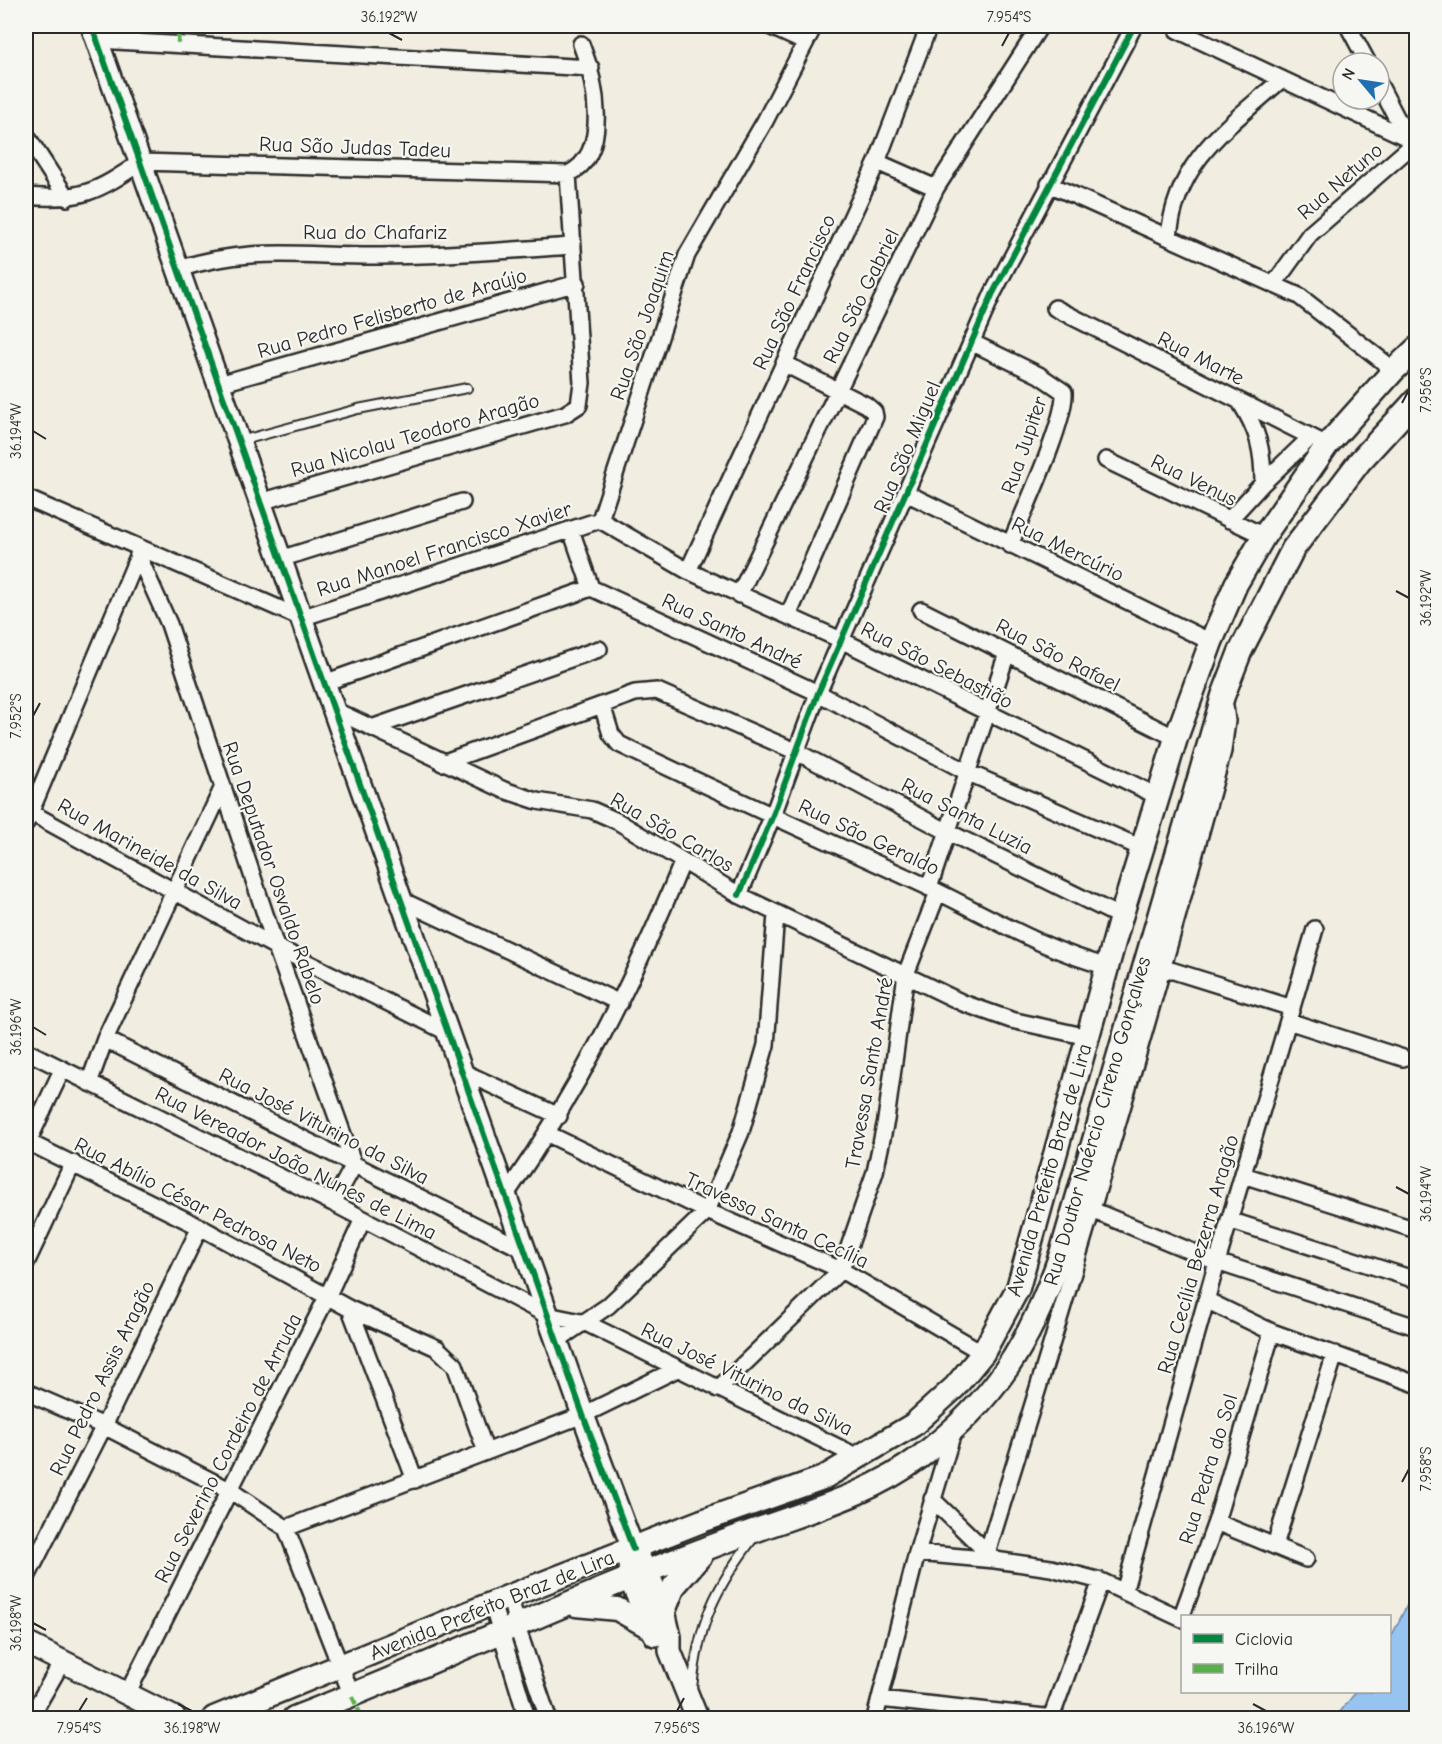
<svg xmlns="http://www.w3.org/2000/svg" width="1442" height="1744" viewBox="0 0 1442 1744" font-family="'Comic Neue',sans-serif">
	<rect width="100%" height="100%" fill="#f1ede0"/>
	<filter id="ink" filterUnits="userSpaceOnUse"><feTurbulence type="fractalNoise" baseFrequency=".0167" numOctaves="2"/><feDisplacementMap in="SourceGraphic" scale="12" xChannelSelector="R" yChannelSelector="G"/><feConvolveMatrix kernelMatrix="1 2 1 2 8 2 1 2 1" color-interpolation-filters="sRGB"/></filter>
	<g filter="url(#ink)">
		<path fill="#96c3f0" stroke="#6b86a1" stroke-width="1.5" d="M 1416,1587 L 1416,1716 L 1415,1718 L 1335,1718 L 1356,1692 L 1390,1692 L 1390,1639 Z"/>
		<g fill="none" stroke-linecap="round" stroke-linejoin="round">
			<defs>
				<path id="lane" d="M 240,441 L 358,409 L 467,388
					M 692,1689 C 698,1624 715,1588 754,1537"/>
				<path id="street" d="M 769,26 L 804,42
					M 1348,26 L 1368,63
					M 1177,30 L 1416,142
					M 98,40 L 591,68
					M 1379,84 L 1407,138
					M 26,135 L 67,198
					M 877,162 L 936,188
					M 1049,184 L 1299,296 L 1394,370
					M 26,196 C 80,201 97,192 141,162 L 568,174 C 612,154 595,79 581,44
					M 1169,237 C 1176,160 1228,127 1282,79
					M 178,269 C 253,245 306,257 381,256 C 445,256 509,250 573,246
					M 1274,284 L 1310,234 L 1416,142
					M 1055,308 L 1327,445
					M 971,342 L 1039,375 L 1064,392 C 1066,421 1023,513 1010,545
					M 785,364 L 866,405 L 874,412 L 875,417 L 788,616
					M 219,384 L 577,283
					M 1106,460 L 1264,536
					M 1263,483 L 1311,437
					M 906,493 L 1211,642
					M 26,498 L 301,618 L 600,520
					M 260,502 L 565,414 L 579,405 L 582,383 L 568,174
					M 600,520 L 688,571 L 841,640 L 1159,797
					M 600,520 L 687,255 L 765,121 L 814,26
					M 1229,520 L 1263,483 C 1263,450 1258,430 1240,402
					M 571,530 L 591,588
					M 138,555 L 169,624 L 276,947 L 354,1165 L 333,1203
					M 280,559 L 462,502
					M 688,571 L 877,162 L 929,26
					M 739,595 L 936,188 L 1040,26
					M 921,610 L 1176,738
					M 324,683 L 591,588 L 818,693 L 969,773 L 1144,849
					M 602,705 L 611,734 L 619,744 C 720,793 824,839 926,886 C 987,915 1043,950 1109,967
					M 334,710 L 504,790 L 537,801 L 592,810 L 617,821 L 739,895 L 963,1003 L 1011,1020 L 1088,1037
					M 374,727 L 599,649
					M 442,763 L 635,693 L 657,691 L 795,751 L 950,833 L 1121,917
					M 26,810 L 276,947 L 447,1032
					M 26,823 L 141,549
					M 929,888 L 1007,653
					M 739,895 L 773,815 L 818,693 L 993,293 L 1134,26
					M 401,900 L 620,1003
					M 1164,968 L 1292,1008
					M 1288,1021 L 1403,1058
					M 105,1039 L 524,1250
					M 26,1051 L 333,1203 L 547,1315 L 586,1323 L 860,1458
					M 461,1071 L 559,1116
					M 89,1083 L 105,1039 L 222,789
					M 548,1134 L 707,1211 L 841,1270 L 983,1353
					M 26,1141 L 200,1227 L 350,1309 L 437,1348 L 455,1365 L 486,1452
					M 28,1142 L 62,1070
					M 1243,1175 L 1410,1228
					M 505,1196 C 579,1090 633,982 682,863
					M 1087,1208 L 1217,1262 L 1416,1327
					M 1229,1220 L 1416,1280
					M 26,1263 L 73,1163
					M 1206,1300 L 1272,1332 L 1416,1384
					M 350,1309 L 415,1480
					M 556,1341 L 608,1306 L 707,1211 L 741,1132 L 766,1045 L 776,914
					M 718,1389 L 841,1270 L 875,1172 L 886,1120 L 906,974 L 938,892
					M 26,1392 L 104,1426 L 231,1491 L 286,1528 L 352,1696
					M 932,1499 L 995,1560 L 1051,1568 L 1101,1581 L 1182,1619
					M 1216,1522 L 1306,1559
					M 286,1528 L 583,1415 L 677,1369
					M 1275,1545 L 1335,1354
					M 917,1553 L 995,1560
					M 987,1553 C 1070,1287 1150,1021 1223,751 L 1227,721 L 1225,706
					M 26,1579 L 104,1426 L 200,1227
					M 1124,1592 L 1213,1276 L 1315,929
					M 510,1596 L 517,1627 L 548,1718
					M 492,1603 L 527,1718
					M 1181,1618 L 1216,1522 L 1272,1332
					M 127,1694 L 328,1295 L 363,1219
					M 880,1699 L 1054,1718
					M 30,1718 L 62,1662
					M 875,1718 L 917,1553 L 954,1429
					M 1051,1718 L 1101,1581"/>
				<path id="secondary" d="M 92,26 L 583,1415 L 633,1549 L 647,1571 L 664,1611 L 670,1637 L 670,1651 L 697,1718
					M 629,1561 L 630,1580 L 655,1635
					M 26,1643 L 175,1718"/>
				<path id="primary" d="M 576,1605 L 617,1609 L 651,1628
					M 664,1611 L 674,1586 L 702,1554
					M 214,1718 L 510,1596 L 702,1521 L 823,1478 L 913,1425 L 955,1387 L 983,1353 L 1018,1288 L 1121,917 L 1176,738 L 1211,642 L 1236,584 L 1264,536 L 1327,445 L 1394,370 L 1416,349
					M 294,1718 C 415,1672 532,1616 653,1569 C 689,1555 725,1541 762,1528 C 815,1509 874,1492 920,1457 C 996,1399 1030,1344 1061,1254 L 1223,696 L 1240,652 L 1293,549 L 1360,461 L 1416,400"/>
			</defs>
			<use href="#lane" stroke="#2b2b2b" stroke-width="12"/>
			<use href="#street" stroke="#2b2b2b" stroke-width="20"/>
			<use href="#secondary" stroke="#2b2b2b" stroke-width="26"/>
			<use href="#primary" stroke="#2b2b2b" stroke-width="27"/>
			<use href="#lane" stroke="#f6f6f2" stroke-width="8"/>
			<use href="#street" stroke="#f6f6f2" stroke-width="15"/>
			<use href="#secondary" stroke="#f6f6f2" stroke-width="21"/>
			<use href="#primary" stroke="#f6f6f2" stroke-width="22"/>
			<path stroke="#56b246" stroke-width="4.5" stroke-dasharray="9 4.5" stroke-linecap="butt" d="M 178,43 L 179,26
				M 352,1696 L 362,1718"/>
			<defs>
				<path id="cycleway" d="M 92,26 L 583,1415 L 633,1549
					M 739,895 L 773,815 L 818,693 L 993,293 L 1134,26"/>
			</defs>
			<use href="#cycleway" stroke="#f6f6f2" stroke-width="10"/>
			<use href="#cycleway" stroke="#00873e" stroke-width="6"/>
		</g>
	</g>
	<path fill="none" stroke="#2b2b2b" stroke-width="2" d="M 389,33 L 402,40M 1002,46 L 1009,33M 1402,403 L 1409,390M 33,431 L 46,439M 1396,591 L 1409,598M 33,716 L 40,703M 33,1027 L 46,1035M 1396,1187 L 1409,1194M 1402,1482 L 1409,1469M 33,1623 L 46,1630M 178,1704 L 192,1711M 1253,1704 L 1266,1711M 79,1711 L 87,1698M 677,1711 L 684,1698"/>
	<g text-anchor="middle" dominant-baseline="central" stroke-width="4.5" stroke-linejoin="round" paint-order="stroke">
		<g font-size="21" fill="#2b2b2b" stroke="#f6f6f2">
			<text transform="translate(355 147) rotate(2)">Rua São Judas Tadeu</text>
			<text transform="translate(1340 181) rotate(-41)">Rua Netuno</text>
			<text x="375" y="232">Rua do Chafariz</text>
			<text transform="translate(794 292) rotate(-65)">Rua São Francisco</text>
			<text transform="translate(861 296) rotate(-64)">Rua São Gabriel</text>
			<text transform="translate(392 313) rotate(-16)">Rua Pedro Felisberto de Araújo</text>
			<text transform="translate(642 325) rotate(-71)">Rua São Joaquim</text>
			<text transform="translate(1201 358) rotate(27)">Rua Marte</text>
			<text transform="translate(415 435) rotate(-16)">Rua Nicolau Teodoro Aragão</text>
			<text transform="translate(1024 445) rotate(-71)">Rua Jupiter</text>
			<text transform="translate(907 447) rotate(-67)">Rua São Miguel</text>
			<text transform="translate(1194 480) rotate(26)">Rua Venus</text>
			<text transform="translate(444 549) rotate(-18)">Rua Manoel Francisco Xavier</text>
			<text transform="translate(1068 549) rotate(26)">Rua Mercúrio</text>
			<text transform="translate(732 631) rotate(25)">Rua Santo André</text>
			<text transform="translate(1058 655) rotate(27)">Rua São Rafael</text>
			<text transform="translate(937 665) rotate(27)">Rua São Sebastião</text>
			<text transform="translate(967 816) rotate(27)">Rua Santa Luzia</text>
			<text transform="translate(672 832) rotate(30)">Rua São Carlos</text>
			<text transform="translate(869 837) rotate(25)">Rua São Geraldo</text>
			<text transform="translate(150 854) rotate(29)">Rua Marineide da Silva</text>
			<text transform="translate(274 873) rotate(71)">Rua Deputador Osvaldo Rabelo</text>
			<text transform="translate(869 1073) rotate(-80)">Travessa Santo André</text>
			<text transform="translate(1097 1121) rotate(-74)">Rua Doutor Naércio Cireno Gonçalves</text>
			<text transform="translate(324 1126) rotate(27)">Rua José Viturino da Silva</text>
			<text transform="translate(296 1163) rotate(27)">Rua Vereador João Nunes de Lima</text>
			<text transform="translate(1049 1170) rotate(-74)">Avenida Prefeito Braz de Lira</text>
			<text transform="translate(198 1205) rotate(27)">Rua Abílio César Pedrosa Neto</text>
			<text transform="translate(777 1220) rotate(25)">Travessa Santa Cecília</text>
			<text transform="translate(1198 1254) rotate(-74)">Rua Cecília Bezerra Aragão</text>
			<text transform="translate(102 1378) rotate(-64)">Rua Pedro Assis Aragão</text>
			<text transform="translate(747 1379) rotate(26)">Rua José Viturino da Silva</text>
			<text transform="translate(228 1448) rotate(-63)">Rua Severino Cordeiro de Arruda</text>
			<text transform="translate(1208 1469) rotate(-73)">Rua Pedra do Sol</text>
			<text transform="translate(492 1605) rotate(-22)">Avenida Prefeito Braz de Lira</text>
		</g>
	</g>
	<rect width="1442" height="1744" fill="none" stroke="#f6f6f2" stroke-width="66"/>
	<rect x="1181" y="1615" width="210" height="78" fill="#f6f6f2" stroke="#a5a5a2" stroke-width="1.5"/>
	<rect x="1193" y="1634" width="30" height="9" fill="#00873e" stroke="#a5a5a2" stroke-width="1.5"/>
	<text x="1235" y="1645" font-size="18" fill="#2b2b2b">Ciclovia</text>
	<rect x="1193" y="1664" width="30" height="9" fill="#56b246" stroke="#a5a5a2" stroke-width="1.5"/>
	<text x="1235" y="1675" font-size="18" fill="#2b2b2b">Trilha</text>
	<g transform="translate(1361 81) rotate(299)"><circle r="28" fill="#f6f6f2" stroke="#a5a5a2" stroke-width="1.5"/>
	<path d="M0-4.5L10 22L0 15L-10 22Z" fill="#1f6fb2"/>
	<text y="-9" font-size="16" font-weight="bold" text-anchor="middle" fill="#2b2b2b">N</text>
	</g>
	<rect x="33" y="33" width="1376" height="1678" fill="none" stroke="#2b2b2b" stroke-width="2"/>
	<g font-size="15" text-anchor="middle" fill="#2b2b2b">
		<text x="389" y="22">36.192°W</text>
		<text x="1009" y="22">7.954°S</text>
		<text transform="translate(1426 390) rotate(-90)" y="5">7.956°S</text>
		<text transform="translate(16 431) rotate(-90)" y="5">36.194°W</text>
		<text transform="translate(1426 598) rotate(-90)" y="5">36.192°W</text>
		<text transform="translate(16 716) rotate(-90)" y="5">7.952°S</text>
		<text transform="translate(16 1027) rotate(-90)" y="5">36.196°W</text>
		<text transform="translate(1426 1194) rotate(-90)" y="5">36.194°W</text>
		<text transform="translate(1426 1469) rotate(-90)" y="5">7.958°S</text>
		<text transform="translate(16 1623) rotate(-90)" y="5">36.198°W</text>
		<text x="79" y="1733">7.954°S</text>
		<text x="192" y="1733">36.198°W</text>
		<text x="677" y="1733">7.956°S</text>
		<text x="1266" y="1733">36.196°W</text>
	</g>
</svg>
